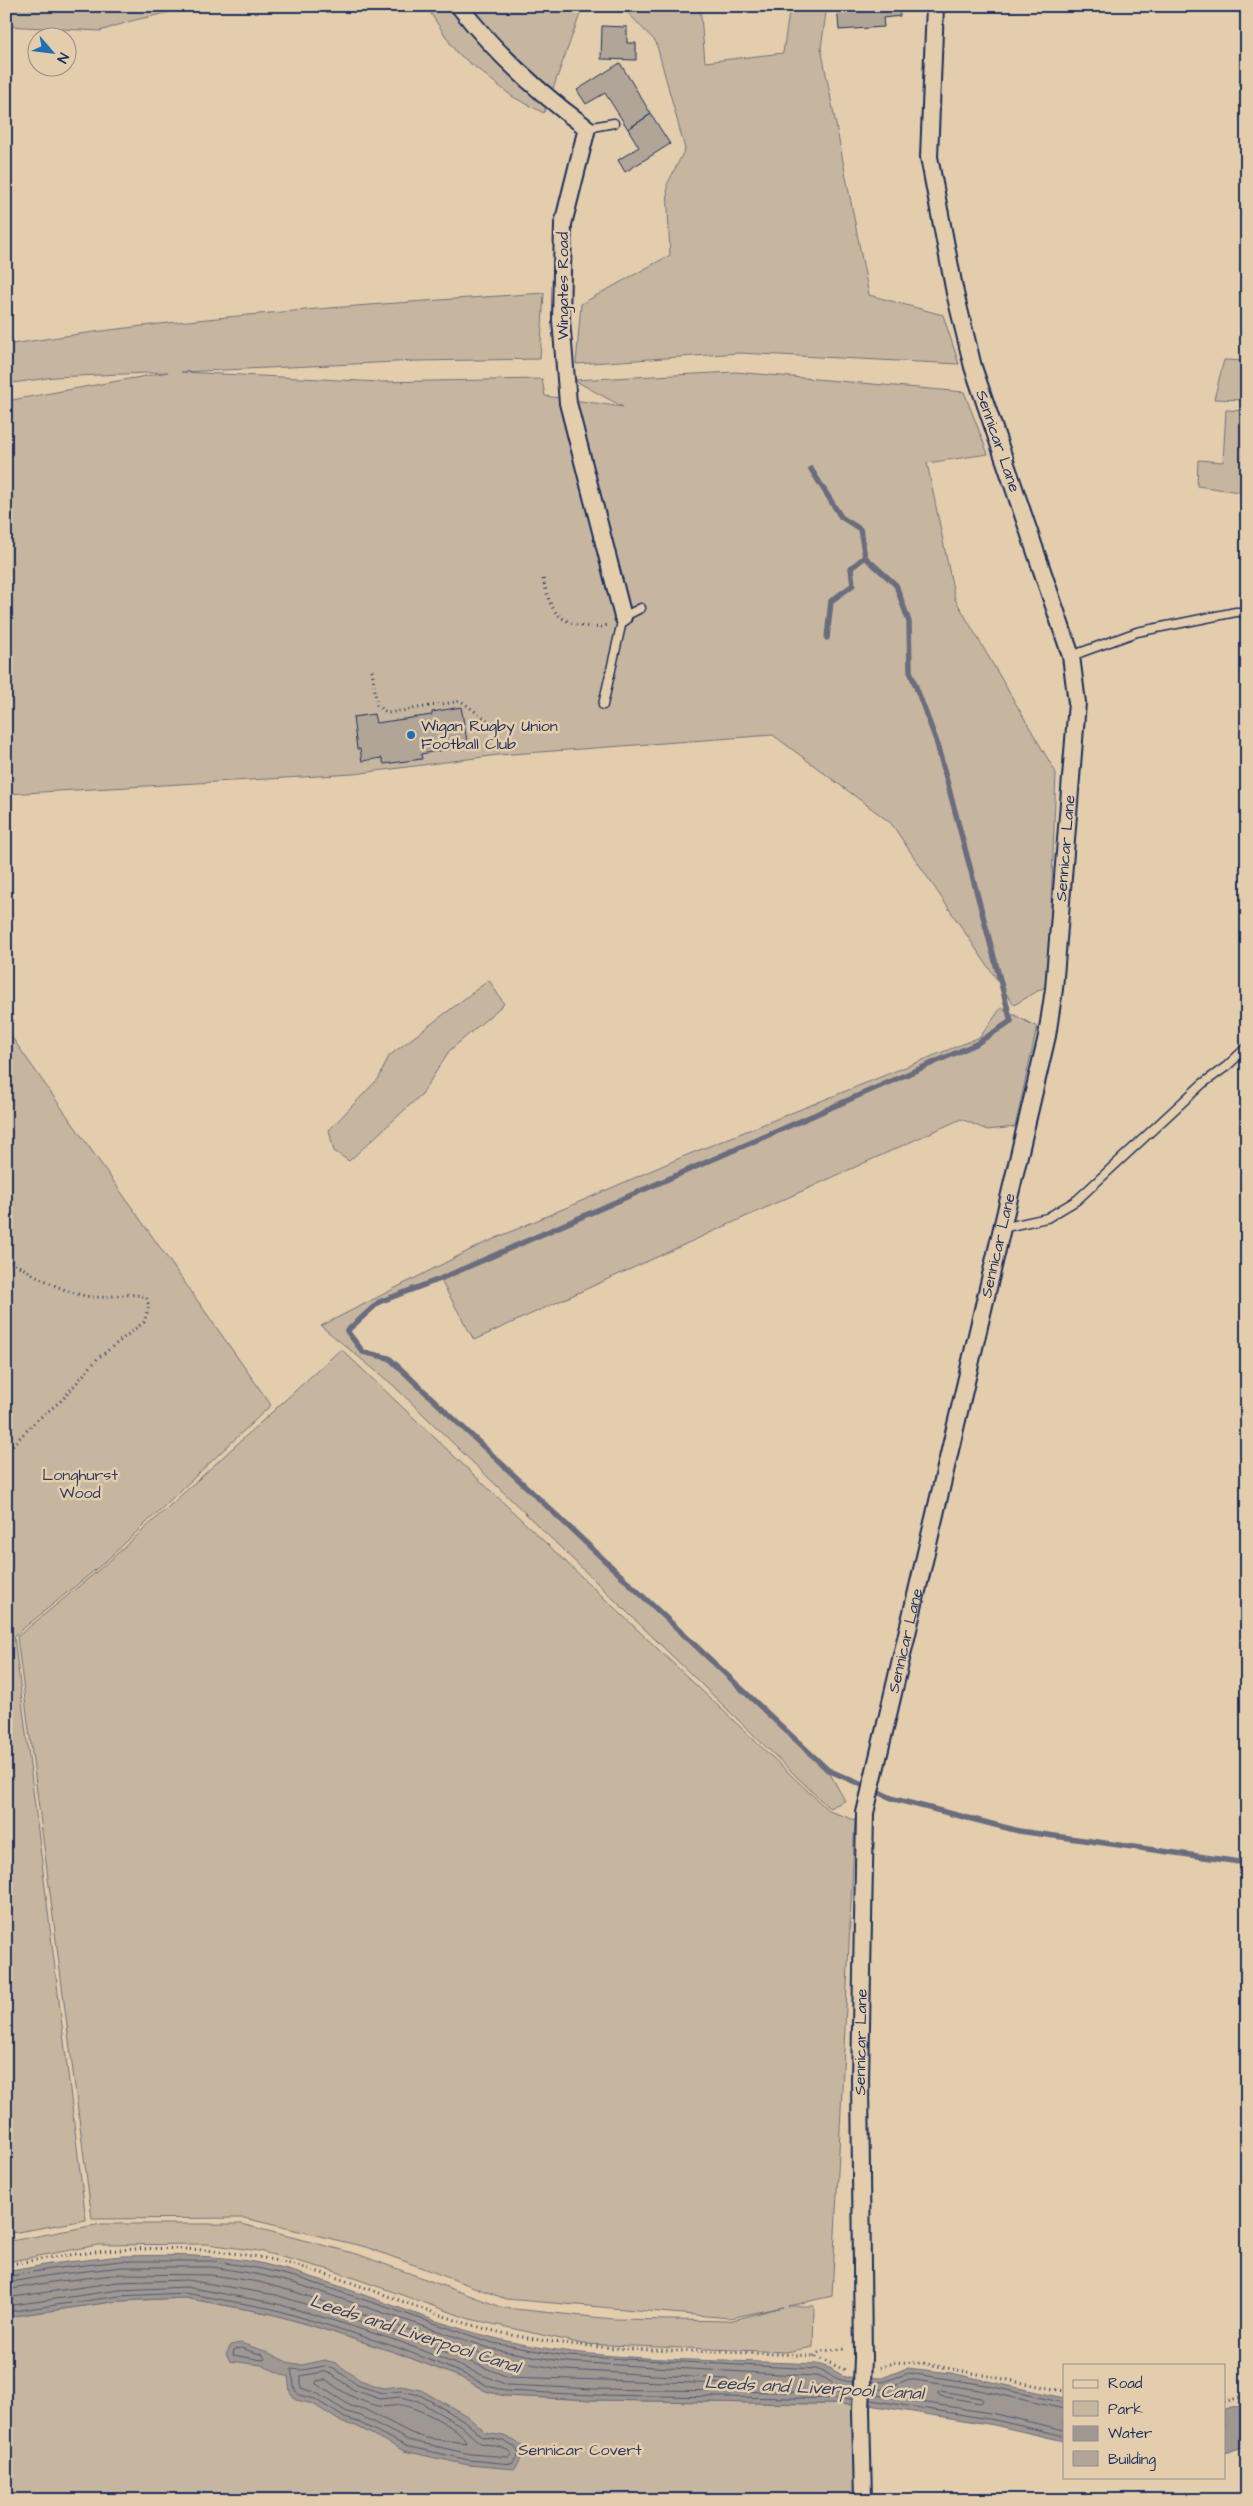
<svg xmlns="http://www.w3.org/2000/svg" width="1253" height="2506" viewBox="0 0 1253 2506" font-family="'Architects Daughter',sans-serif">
	<rect width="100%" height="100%" fill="#e3cdac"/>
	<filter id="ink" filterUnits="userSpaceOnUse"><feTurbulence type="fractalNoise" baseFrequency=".02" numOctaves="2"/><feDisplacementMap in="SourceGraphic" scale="10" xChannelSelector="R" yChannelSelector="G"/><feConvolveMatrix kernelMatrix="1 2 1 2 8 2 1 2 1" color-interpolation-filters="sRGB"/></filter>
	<g filter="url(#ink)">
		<path fill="#c6b6a0" stroke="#70727f" d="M 6,6 L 196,6 L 131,21 L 100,31 L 6,26 Z
			M 426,6 L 583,6 L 544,113 L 513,97 L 456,52 Z
			M 611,6 L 700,6 L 705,62 L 783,53 L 790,6 L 827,6 L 821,48 L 869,295 L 943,315 L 959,364 L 739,353 L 576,364 L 581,304 L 670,255 L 667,185 L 685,149 L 656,42 L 625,10 Z
			M 544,293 L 540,359 L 417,361 L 181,372 L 379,382 L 542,379 L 545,396 L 623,407 L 574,380 L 735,372 L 964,392 L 988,454 L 927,463 L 955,599 L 1056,773 L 1048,985 L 1014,1005 L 891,823 L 773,735 L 498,755 L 354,774 L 6,794 L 6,401 L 168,372 L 54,377 L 6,384 L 6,345 C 184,316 365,305 544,293 Z
			M 1224,360 L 1247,361 L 1247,400 L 1214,399 Z
			M 1226,410 L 1247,411 L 1247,493 L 1197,486 L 1198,460 L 1223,462 Z
			M 489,980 L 504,1004 L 449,1051 L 422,1094 L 349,1161 L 334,1151 L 329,1130 L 379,1078 L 389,1056 Z
			M 1001,1008 L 1037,1027 L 1015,1127 L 987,1130 L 961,1119 L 474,1340 L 440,1279 L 379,1302 L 347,1331 L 363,1352 L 389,1358 L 828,1770 L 845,1801 L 829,1808 L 393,1385 L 321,1326 L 478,1246 L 687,1155 L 980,1037 Z
			M 6,1029 L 271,1405 L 106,1561 L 14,1636 L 86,2220 L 6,2234 Z
			M 341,1349 L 829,1811 L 855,1820 L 832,2296 L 788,2306 L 814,2306 L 813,2347 L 786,2352 L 583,2344 L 470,2319 L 334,2271 L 259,2251 L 207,2244 L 98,2245 L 6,2262 L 6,2242 L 101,2224 L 241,2224 L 357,2254 L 504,2308 L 613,2319 L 729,2321 L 783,2307 L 730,2318 L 506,2299 L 366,2247 L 244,2218 L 92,2219 L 17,1637 L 107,1563 Z
			M 185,2298 L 272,2314 L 329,2331 L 397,2353 L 460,2377 L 486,2391 L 505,2396 L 594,2400 L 869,2405 L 870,2500 L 6,2500 L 6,2317 L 120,2301 Z"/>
		<path fill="#9f9792" stroke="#6a6d7d" d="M 121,2256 C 169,2255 217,2254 264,2264 C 343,2282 416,2319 494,2338 C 593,2363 714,2359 817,2364 L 830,2368 L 845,2377 L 882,2378 L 907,2368 L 951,2373 L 1064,2398 L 1064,2441 L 994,2425 L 869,2405 L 594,2400 L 505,2396 L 486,2391 L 460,2377 L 397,2353 L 329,2331 L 272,2314 L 185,2298 L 120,2301 L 6,2317 L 6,2272 L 50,2264 Z
			M 240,2343 L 265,2351 L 287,2362 L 302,2365 L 324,2360 L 336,2363 L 360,2380 L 383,2388 L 400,2386 L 421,2390 L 467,2416 L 486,2433 L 504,2436 L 521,2444 L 525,2453 L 515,2469 L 468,2465 L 404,2451 L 356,2426 L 343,2423 L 313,2404 L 296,2400 L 290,2392 L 288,2377 L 261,2365 L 230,2361 L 226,2354 L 231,2345 Z
			M 1247,2404 L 1247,2447 L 1224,2454 L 1224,2410 Z"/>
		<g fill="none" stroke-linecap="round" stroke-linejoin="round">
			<path stroke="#505973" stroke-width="1" d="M 6,2277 L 50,2269 L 121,2261 L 214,2261 L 262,2269 L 299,2278 L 493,2343 L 566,2356 L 816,2369 C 829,2373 839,2382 853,2382
				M 6,2283 L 51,2275 L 122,2267 L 213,2267 L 261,2275 L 297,2284 L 492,2349 L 566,2362 L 815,2376 L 825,2378 L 844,2391 L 842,2393 L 594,2389 L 507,2385 L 401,2342 L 332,2320 L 274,2303 L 186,2287 L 119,2290 L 6,2306
				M 6,2290 L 52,2282 L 122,2274 L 212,2275 L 259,2282 L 295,2292 L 491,2357 L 565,2370 L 727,2379 L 729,2382 L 727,2384 L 508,2377 L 403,2335 L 334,2313 L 276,2295 L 187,2280 L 118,2282 L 6,2298
				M 6,2312 L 120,2296 L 185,2293 L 273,2309 L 330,2326 L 399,2348 L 462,2373 L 488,2386 L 505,2391 L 594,2395 L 852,2399
				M 241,2348 L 263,2355 L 265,2359 L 262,2360 L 233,2355 L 234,2350 Z
				M 325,2366 L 334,2368 L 357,2385 L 382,2393 L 400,2391 L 420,2395 L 463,2420 L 483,2437 L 503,2441 L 516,2448 L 519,2454 L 512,2464 L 469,2460 L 406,2446 L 358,2422 L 345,2418 L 315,2399 L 299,2395 L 295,2390 L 291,2369 L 302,2370 Z
				M 325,2372 L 331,2374 L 354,2390 L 380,2399 L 400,2397 L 418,2401 L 460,2425 L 480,2443 L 501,2447 L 511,2452 L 511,2455 L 509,2457 L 470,2454 L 408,2440 L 361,2416 L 347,2412 L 318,2394 L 301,2388 L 301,2376 Z
				M 327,2380 C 342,2393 359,2401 378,2406 C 386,2408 394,2405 401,2405 C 417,2407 461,2428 466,2443 L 426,2438 L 411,2433 L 364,2409 L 351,2406 L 316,2384 L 317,2381 Z
				M 871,2382 L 883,2382 L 909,2373 L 980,2384 L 1064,2403
				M 871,2389 L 884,2389 L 909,2379 L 979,2390 L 1064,2409
				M 941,2391 L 981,2398 L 983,2401 L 980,2403 L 940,2396 L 938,2393 Z
				M 871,2394 L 996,2414 L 1064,2430
				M 871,2400 L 995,2420 L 1064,2436"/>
			<path stroke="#6a6d7d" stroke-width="5.5" d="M 811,469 L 841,517 L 860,529 L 865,557
				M 827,638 L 831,601 L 853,585 L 851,568 L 865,557 L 896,585 L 909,622 L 910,671 L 936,740 L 1011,1021 L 976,1044 L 440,1279 L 379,1302 L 347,1331 L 363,1352 L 389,1358 L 828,1770 L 894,1799 L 1019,1831 L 1247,1863"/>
		</g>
		<path fill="#b1a598" stroke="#1b2f5e" d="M 837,6 L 899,6 L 900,16 L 883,18 L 884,27 L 839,30 Z
			M 602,26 L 627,27 L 627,43 L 636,43 L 636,60 L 601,59 Z
			M 620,63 L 651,114 L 628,129 L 605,93 L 586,104 L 577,90 Z
			M 651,114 L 670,144 L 625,172 L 618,160 L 639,147 L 628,129 Z
			M 461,707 L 468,746 L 421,754 L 422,759 L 384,764 L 382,758 L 362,761 L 360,749 L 357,749 L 353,717 L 374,714 L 376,723 L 432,715 L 432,712 Z"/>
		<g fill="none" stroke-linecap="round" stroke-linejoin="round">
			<defs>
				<path id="lane" d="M 587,128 L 614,123
					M 1071,656 L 1137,632 L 1236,612 L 1247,612
					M 603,705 L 623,617 L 641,608
					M 1002,1228 L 1047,1218 L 1077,1200 L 1202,1084 L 1227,1066 L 1247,1047"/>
				<g id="street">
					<path d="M 459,6 C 496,54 538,92 587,128 L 563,224 L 561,320 L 568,403 L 623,617"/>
					<path id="s1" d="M 863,2358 L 860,2080 L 865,1813 L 1047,1036 L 1054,989 L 1077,703 L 1071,656 L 973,367 L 955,293 L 929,157 L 935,6"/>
					<path d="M 861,2410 L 863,2500"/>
				</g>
			</defs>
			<use href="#lane" stroke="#1b2f5e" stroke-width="11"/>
			<use href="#street" stroke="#1b2f5e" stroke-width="20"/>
			<path stroke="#1b2f5e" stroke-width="3" stroke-dasharray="1 4" stroke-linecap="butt" d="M 543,579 C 550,606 553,620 583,626 C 594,627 599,629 609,624
				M 372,670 L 377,706 L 388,713 L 461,701 L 491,723
				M 6,1259 C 33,1273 61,1293 92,1297 C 110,1299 127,1291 146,1297 L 149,1306 L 144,1322 L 98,1358 L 62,1400 L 36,1421 L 6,1452
				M 6,2265 C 109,2246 203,2239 305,2268 C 376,2288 444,2322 517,2336 C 615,2355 715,2349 814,2356 L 845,2370
				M 814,2356 L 821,2351 L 846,2349
				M 880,2368 L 895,2362 L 922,2363 L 1064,2391
				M 1224,2402 L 1247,2395"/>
			<use href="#lane" stroke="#e3cdac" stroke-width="8"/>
			<use href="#street" stroke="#e3cdac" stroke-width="16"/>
			<defs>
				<path id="street-bridge" d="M 861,2410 L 863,2358"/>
			</defs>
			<use href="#street-bridge" stroke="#1b2f5e" stroke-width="20" stroke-linecap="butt"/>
			<use href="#street-bridge" stroke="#e3cdac" stroke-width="16"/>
		</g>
	</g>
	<circle fill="#1f6fb2" stroke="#e3cdac" stroke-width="2" cx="411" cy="735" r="5"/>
	<g text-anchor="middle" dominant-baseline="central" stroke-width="5" stroke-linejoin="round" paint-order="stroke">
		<g font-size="16" fill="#1b2f5e" stroke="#e3cdac">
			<text transform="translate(563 286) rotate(-90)">Wingates Road</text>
			<text transform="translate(998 441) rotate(71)">Sennicar Lane</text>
			<text stroke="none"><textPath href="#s1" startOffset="1532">Sennicar Lane</textPath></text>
			<text stroke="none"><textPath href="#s1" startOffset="1128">Sennicar Lane</textPath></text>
			<text stroke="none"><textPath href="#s1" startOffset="722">Sennicar Lane</textPath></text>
			<text stroke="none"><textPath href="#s1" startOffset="316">Sennicar Lane</textPath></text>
		</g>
		<g font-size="16" fill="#1b2f5e" stroke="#e3cdac" text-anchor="start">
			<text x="421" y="726">Wigan Rugby Union<tspan x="421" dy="18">Football Club</tspan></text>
		</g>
		<g font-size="16" fill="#2c3c65" stroke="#e3cdac">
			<text x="80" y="1475">Longhurst<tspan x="80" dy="18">Wood</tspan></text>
			<text x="580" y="2450">Sennicar Covert</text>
		</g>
		<g font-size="18" font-style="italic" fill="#2f3f66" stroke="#e3cdac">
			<text transform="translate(415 2334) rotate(18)">Leeds and Liverpool Canal</text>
			<text transform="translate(814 2388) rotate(3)">Leeds and Liverpool Canal</text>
		</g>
	</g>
	<rect width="1253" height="2506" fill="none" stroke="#e3cdac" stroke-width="25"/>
	<rect x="12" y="12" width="1228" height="2481" fill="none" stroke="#1b2f5e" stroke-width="2" filter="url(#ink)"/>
	<rect x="1063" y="2364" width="162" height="115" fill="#e3cdac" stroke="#938e8d"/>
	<rect x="1073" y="2380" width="25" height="8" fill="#e3cdac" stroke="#938e8d"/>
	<text x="1108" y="2388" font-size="15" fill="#1b2f5e">Road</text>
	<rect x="1073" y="2401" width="25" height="15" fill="#c6b6a0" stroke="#938e8d"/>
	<text x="1108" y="2414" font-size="15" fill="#1b2f5e">Park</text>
	<rect x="1073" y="2426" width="25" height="15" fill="#9f9792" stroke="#938e8d"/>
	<text x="1108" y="2438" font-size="15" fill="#1b2f5e">Water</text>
	<rect x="1073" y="2451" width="25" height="15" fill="#b1a598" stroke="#938e8d"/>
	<text x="1108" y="2464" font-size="15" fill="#1b2f5e">Building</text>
	<g transform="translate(52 52) rotate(118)"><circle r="24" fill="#e3cdac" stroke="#938e8d"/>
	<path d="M0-4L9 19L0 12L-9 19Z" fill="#1f6fb2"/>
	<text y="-8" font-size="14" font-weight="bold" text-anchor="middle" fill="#1b2f5e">N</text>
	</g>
</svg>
